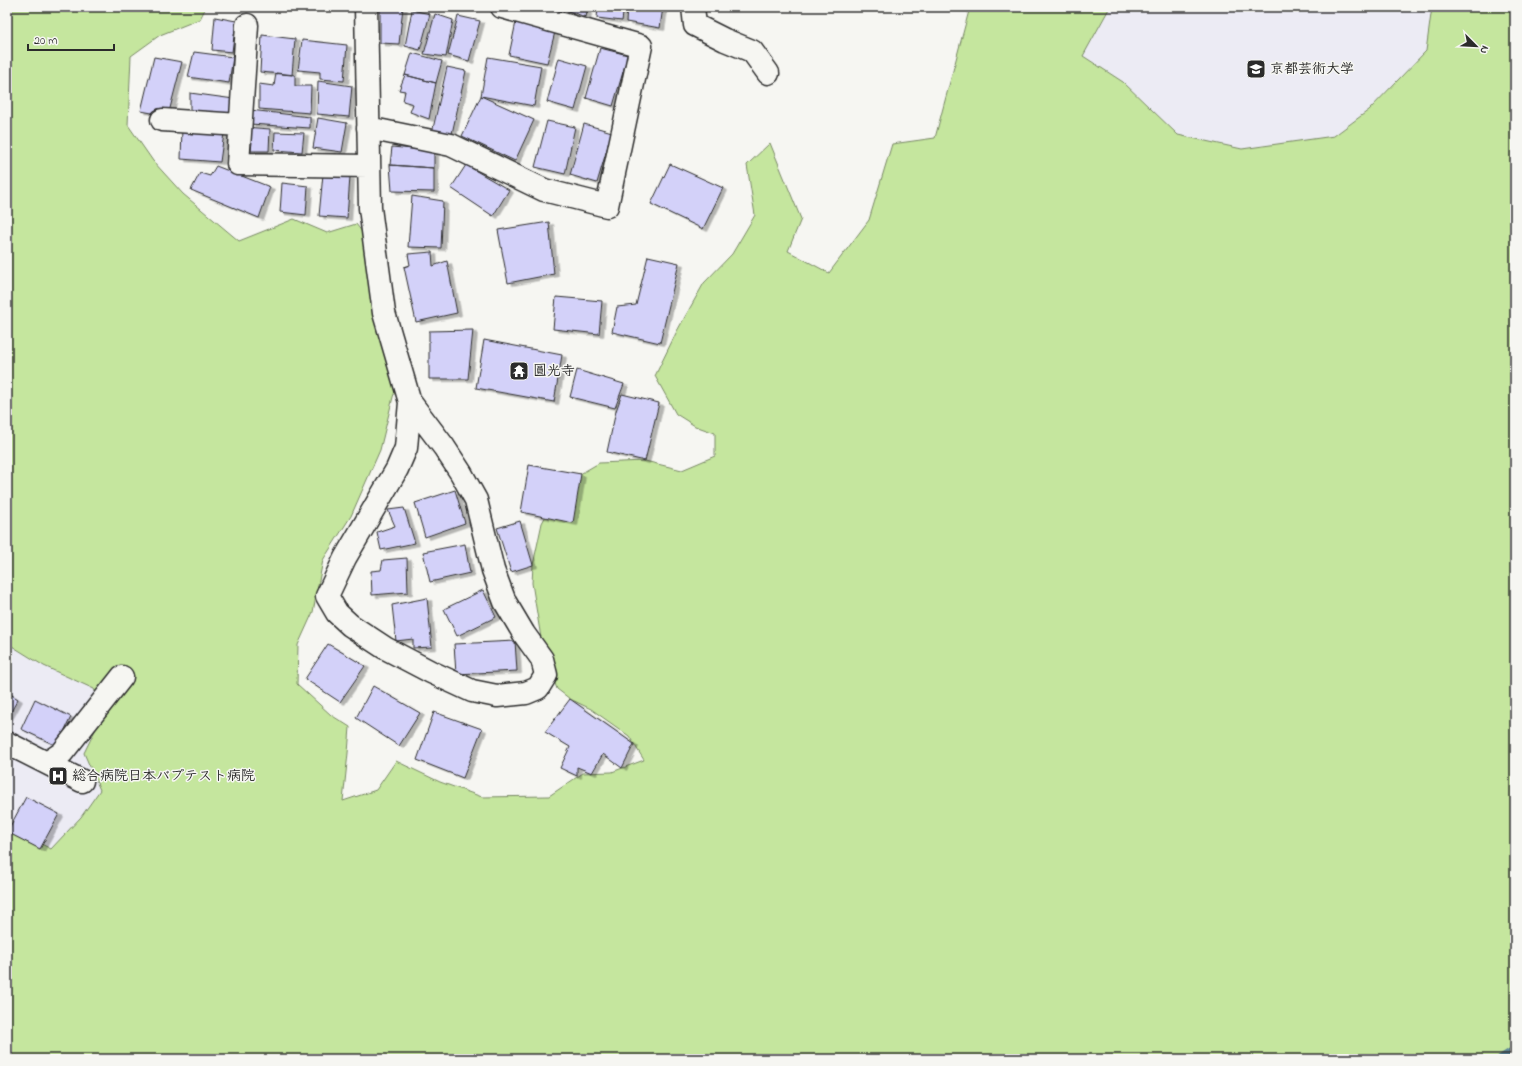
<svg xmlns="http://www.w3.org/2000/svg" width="1522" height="1066" viewBox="0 0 1522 1066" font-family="'Indie Flower','Klee One',sans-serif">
	<defs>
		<filter id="shadow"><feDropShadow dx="4.5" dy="2.5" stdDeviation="0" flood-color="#0004"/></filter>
	</defs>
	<rect width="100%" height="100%" fill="#f6f6f2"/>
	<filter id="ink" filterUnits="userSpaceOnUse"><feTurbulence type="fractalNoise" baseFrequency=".025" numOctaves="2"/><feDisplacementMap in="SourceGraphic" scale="8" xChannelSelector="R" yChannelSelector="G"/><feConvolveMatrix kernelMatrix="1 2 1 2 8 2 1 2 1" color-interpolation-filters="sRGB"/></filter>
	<g filter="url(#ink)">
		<path fill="#ecebf4" d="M 1110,7 L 1432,7 L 1426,51 L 1369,110 L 1334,136 L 1242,149 L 1178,135 L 1123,82 L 1083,56 Z
			M 7,619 L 140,707 L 64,878 L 7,844 Z"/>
		<path fill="#c5e69e" stroke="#788864" d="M 7,7 L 206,7 L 200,19 L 160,35 L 131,56 L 128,125 L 153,161 L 183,194 L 239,241 L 294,219 L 327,233 L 356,224 L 373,246 L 401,374 L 393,397 L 380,450 L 351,516 L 323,560 L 313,612 L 298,645 L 297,684 L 331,715 L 350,727 L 348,753 L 343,801 L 376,790 L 396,761 L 440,782 L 482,797 L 549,796 L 583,773 L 612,772 L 644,760 L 629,736 L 591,709 L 570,699 L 557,689 L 543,650 L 532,583 L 533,565 L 542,523 L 563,484 L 599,463 L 645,461 L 682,470 L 715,456 L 715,433 L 695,426 L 676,414 L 655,376 L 677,331 L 704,283 L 732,254 L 755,215 L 747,165 L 770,143 L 801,219 L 788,251 L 829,273 L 869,220 L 892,144 L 935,138 L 970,7 L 1110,7 L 1083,56 L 1123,82 L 1178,135 L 1242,149 L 1334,136 L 1369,110 L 1426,51 L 1432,7 L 1515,7 L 1515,1059 L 7,1059 L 7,826 L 51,849 L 81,817 L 100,790 L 84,753 L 105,710 L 94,689 L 44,666 L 7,643 Z"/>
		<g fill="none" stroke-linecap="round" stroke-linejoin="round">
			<path stroke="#5f8899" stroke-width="9" d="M 1501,1059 L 1515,1050"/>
		</g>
		<path fill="#d3d1f9" stroke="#2b2b2b" filter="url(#shadow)" d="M 380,7 L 403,7 L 399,44 L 380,43 Z
			M 556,7 L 588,7 L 586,17 Z
			M 598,7 L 624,7 L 622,21 L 597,18 Z
			M 627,7 L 663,7 L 660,28 L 626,22 Z
			M 412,10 L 430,14 L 420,50 L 405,46 Z
			M 435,14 L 453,20 L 446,57 L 424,54 Z
			M 458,16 L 480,21 L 469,61 L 448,55 Z
			M 215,17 L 236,21 L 232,52 L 212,50 Z
			M 516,22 L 555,32 L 547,63 L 509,55 Z
			M 262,35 L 295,39 L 292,75 L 260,72 Z
			M 302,40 L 347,45 L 344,81 L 320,79 L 320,72 L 298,70 Z
			M 600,48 L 628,55 L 613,106 L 586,98 Z
			M 194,52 L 233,57 L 229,83 L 188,77 Z
			M 412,53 L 442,61 L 436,83 L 405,75 Z
			M 154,57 L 182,62 L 168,116 L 141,111 Z
			M 488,57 L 541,66 L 534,106 L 481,96 Z
			M 559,58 L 587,66 L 575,110 L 547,102 Z
			M 447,67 L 466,71 L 451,138 L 432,133 Z
			M 276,73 L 295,75 L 295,86 L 311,86 L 310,113 L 259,109 L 259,84 L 274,86 Z
			M 405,75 L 436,83 L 429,119 L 410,112 L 413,104 L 403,101 L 405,91 L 399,90 Z
			M 318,81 L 352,86 L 349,117 L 317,114 Z
			M 190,93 L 234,99 L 232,120 L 190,114 Z
			M 481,96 L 534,120 L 515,161 L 462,136 Z
			M 250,110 L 310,117 L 310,128 L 250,124 Z
			M 318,118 L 347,123 L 342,152 L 313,148 Z
			M 547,121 L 575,127 L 565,174 L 535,167 Z
			M 584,124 L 612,132 L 597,183 L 570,175 Z
			M 244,127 L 270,129 L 269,151 L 251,151 L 252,142 L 244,141 Z
			M 182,128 L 224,133 L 220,162 L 181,159 Z
			M 275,132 L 304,133 L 302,152 L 274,150 Z
			M 392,147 L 434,151 L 434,168 L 390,165 Z
			M 670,164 L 723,188 L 703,229 L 651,204 Z
			M 390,165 L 434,168 L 434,192 L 392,191 Z
			M 466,165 L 509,190 L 493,216 L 451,188 Z
			M 216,166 L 270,187 L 259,218 L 191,190 L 200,173 L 210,176 Z
			M 323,174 L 350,177 L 347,218 L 319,216 Z
			M 282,183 L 308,186 L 306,215 L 280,212 Z
			M 412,196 L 443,201 L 441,248 L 408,247 Z
			M 549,222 L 554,274 L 508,283 L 498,230 Z
			M 432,252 L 433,266 L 447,261 L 457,313 L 416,322 L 404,267 L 410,265 L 408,254 Z
			M 648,256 L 679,263 L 660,343 L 612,332 L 617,307 L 636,305 Z
			M 556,297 L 602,301 L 599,334 L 553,329 Z
			M 473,330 L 468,379 L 429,379 L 429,331 Z
			M 484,340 L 562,355 L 554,402 L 476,388 Z
			M 577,370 L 624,384 L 615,408 L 570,397 Z
			M 622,394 L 659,403 L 645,461 L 607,452 L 616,411 Z
			M 529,465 L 581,474 L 573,523 L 521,512 Z
			M 455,490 L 465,523 L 425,537 L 415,503 Z
			M 404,508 L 415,543 L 381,550 L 377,532 L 395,526 L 388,510 Z
			M 520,521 L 533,565 L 511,572 L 497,528 Z
			M 465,544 L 470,573 L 430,582 L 423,552 Z
			M 407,558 L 408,592 L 372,595 L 371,571 L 381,570 L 383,560 Z
			M 483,590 L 496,617 L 457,636 L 444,609 Z
			M 427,598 L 432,647 L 413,648 L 413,639 L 396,641 L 392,605 Z
			M 515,641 L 517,671 L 456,674 L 454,644 Z
			M 328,644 L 365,666 L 340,702 L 305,679 Z
			M 373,686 L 420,713 L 399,746 L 356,718 Z
			M 7,692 L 18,699 L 7,719 Z
			M 35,699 L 71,717 L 57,746 L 21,729 Z
			M 570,699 L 634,744 L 622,768 L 603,754 L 592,773 L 577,767 L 577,776 L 560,768 L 570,747 L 545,732 Z
			M 434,712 L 482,729 L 463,778 L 417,760 Z
			M 26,797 L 59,814 L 40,849 L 7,832 Z"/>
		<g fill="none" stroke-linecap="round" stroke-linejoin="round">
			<defs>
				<path id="minor" d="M 366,7 L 370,208 L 384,313 L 410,402 L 444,447 L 461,473 L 476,500 L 493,570 L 505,602 L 524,634 L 542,659 L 546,675 L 538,688 L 526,693 L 497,696 L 472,691 L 431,672 L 385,648 L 350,625 L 337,613 L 327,596 L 345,558 L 397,469 L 406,448 L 410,402
					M 693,7 L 695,25 L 725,40 L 752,51 L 768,73
					M 247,25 L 238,164 L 368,166
					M 162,120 L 240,125
					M 368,128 L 451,145 L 544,190 L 607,206 L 641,46 L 502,7
					M 7,743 L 82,781
					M 47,763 L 62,753 L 122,677"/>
			</defs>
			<use href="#minor" stroke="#2b2b2b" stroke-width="25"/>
			<use href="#minor" stroke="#f6f6f2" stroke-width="22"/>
		</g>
	</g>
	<defs>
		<symbol id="university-square" viewBox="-11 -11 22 22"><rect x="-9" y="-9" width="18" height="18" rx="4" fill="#2b2b2b" stroke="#f6f6f2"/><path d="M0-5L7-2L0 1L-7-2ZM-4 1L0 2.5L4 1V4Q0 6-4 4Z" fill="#fff"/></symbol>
		<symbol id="temple-square" viewBox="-11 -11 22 22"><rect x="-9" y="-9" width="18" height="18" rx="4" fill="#2b2b2b" stroke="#f6f6f2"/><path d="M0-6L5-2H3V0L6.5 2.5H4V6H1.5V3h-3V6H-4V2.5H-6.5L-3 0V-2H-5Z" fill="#fff"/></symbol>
		<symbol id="hospital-square" viewBox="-11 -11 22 22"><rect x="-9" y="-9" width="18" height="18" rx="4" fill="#2b2b2b" stroke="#f6f6f2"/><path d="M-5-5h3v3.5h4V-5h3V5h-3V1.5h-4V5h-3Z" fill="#fff"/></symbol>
	</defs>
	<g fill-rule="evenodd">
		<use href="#university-square" x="1245" y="58" width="22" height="22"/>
		<use href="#temple-square" x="508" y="360" width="22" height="22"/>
		<use href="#hospital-square" x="47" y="765" width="22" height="22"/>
	</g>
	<g text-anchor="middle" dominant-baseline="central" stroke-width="3" stroke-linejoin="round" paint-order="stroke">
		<g font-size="14" font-weight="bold" fill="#2b2b2b" stroke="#f6f6f2" text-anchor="start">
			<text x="1270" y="69">京都芸術大学</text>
			<text x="533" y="371">圓光寺</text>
			<text x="72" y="776">総合病院日本バプテスト病院</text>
		</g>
	</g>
	<rect width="1522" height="1066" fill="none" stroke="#f6f6f2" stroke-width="24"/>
	<rect x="12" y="12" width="1498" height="1042" fill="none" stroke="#2b2b2b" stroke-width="1.5" filter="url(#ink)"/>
	<g transform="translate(1476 46) rotate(114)" stroke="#f6f6f2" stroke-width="3" paint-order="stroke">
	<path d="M0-3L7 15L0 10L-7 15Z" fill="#2b2b2b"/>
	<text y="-6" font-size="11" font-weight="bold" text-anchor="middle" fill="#2b2b2b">N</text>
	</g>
	<path d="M28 44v6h86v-6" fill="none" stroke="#2b2b2b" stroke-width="2"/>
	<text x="34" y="44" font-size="12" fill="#2b2b2b" stroke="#f6f6f2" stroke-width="3" paint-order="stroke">20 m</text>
</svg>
